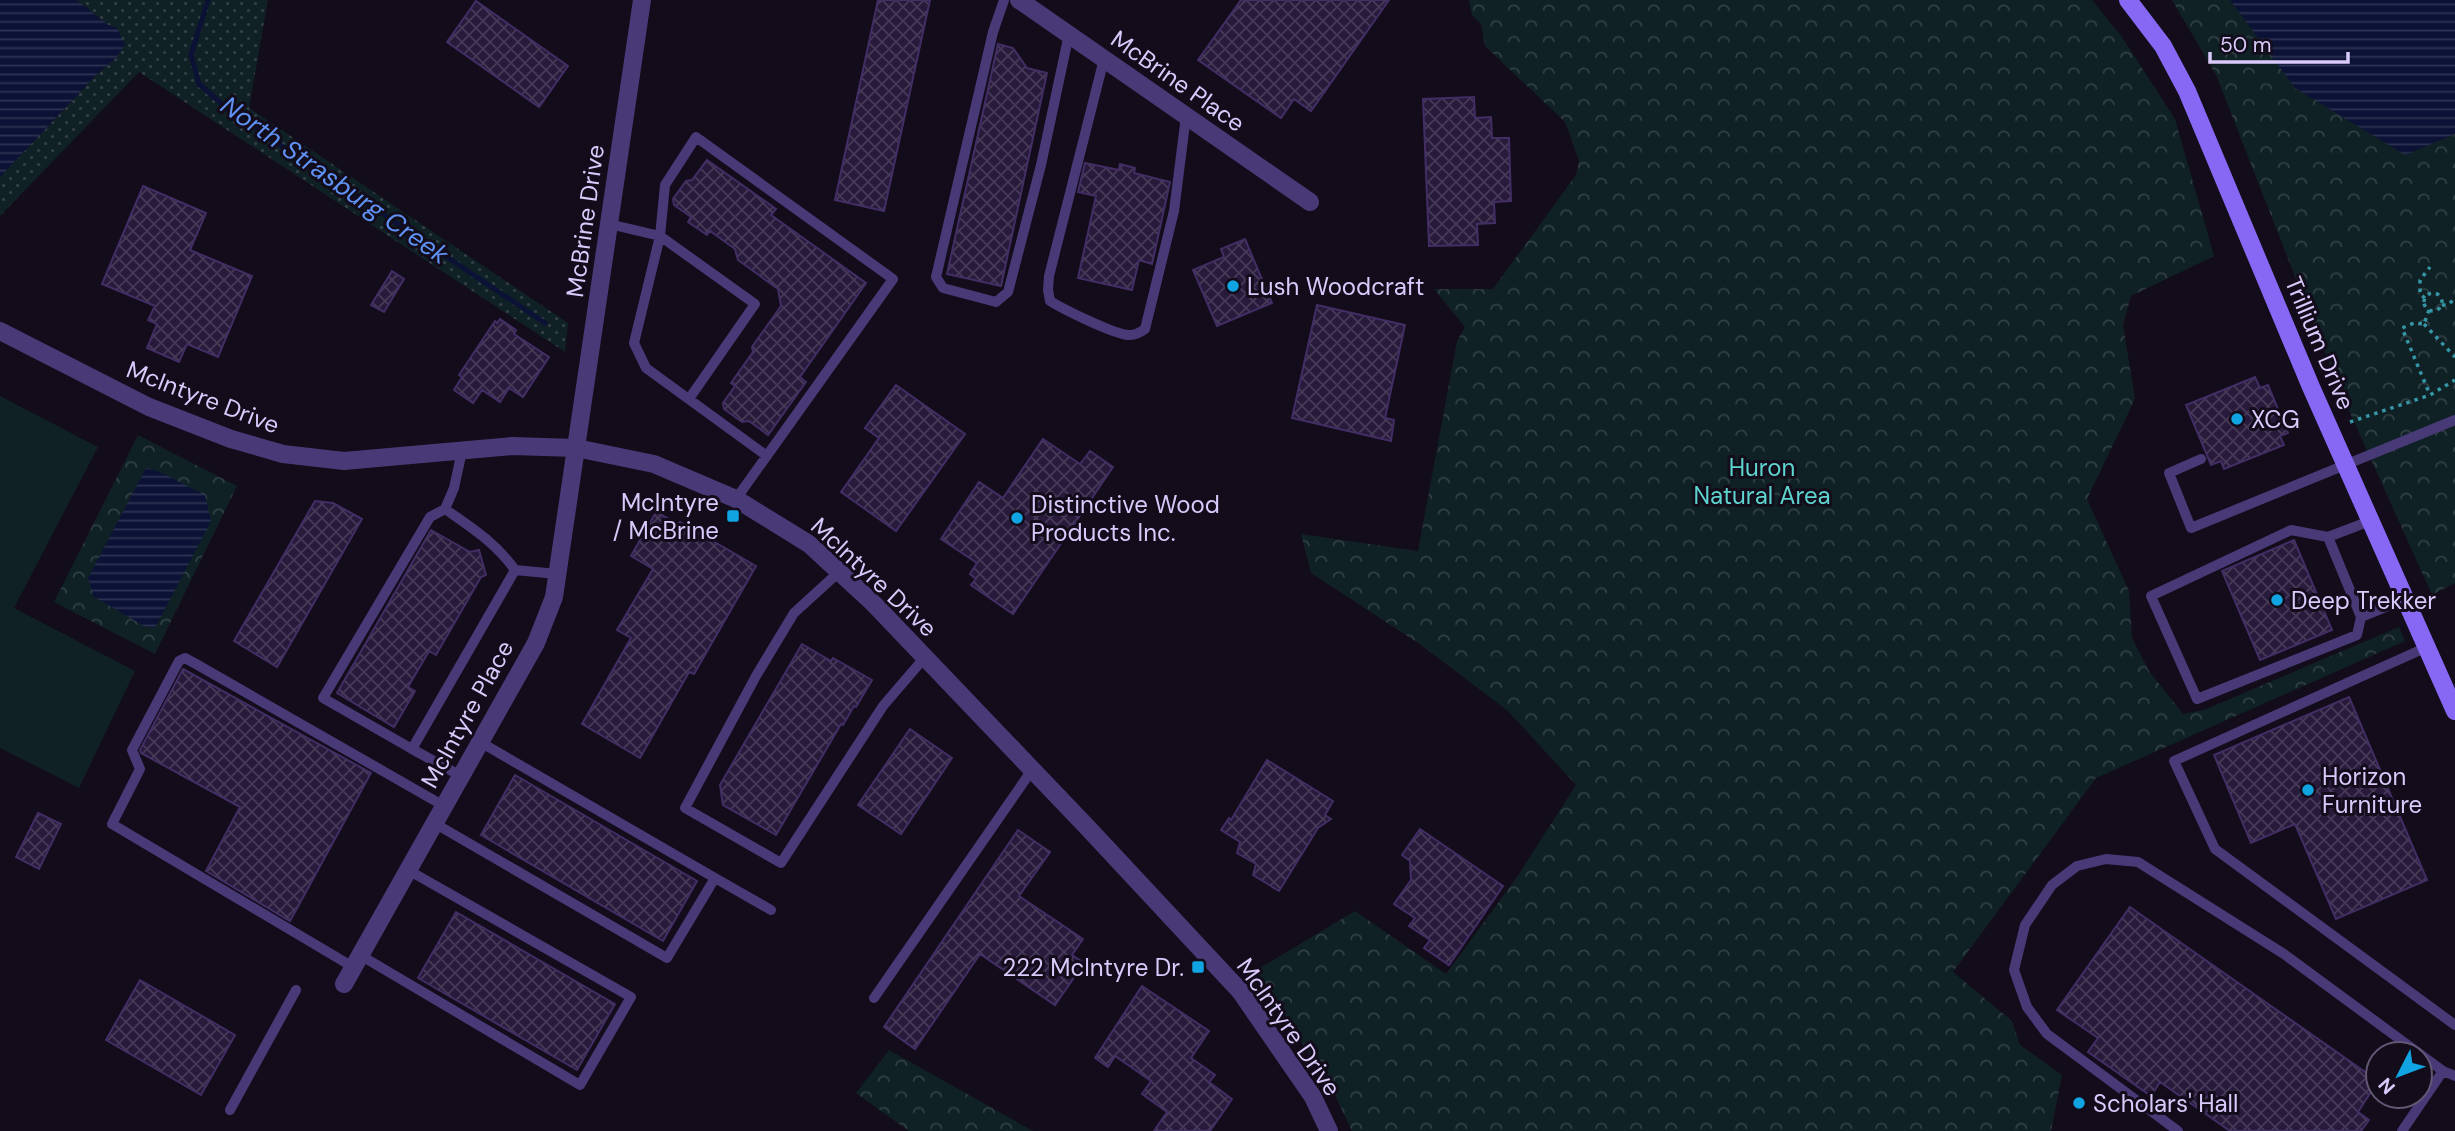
<svg xmlns="http://www.w3.org/2000/svg" width="2455" height="1131" viewBox="0 0 2455 1131" font-family="'DM Sans',sans-serif">
	<defs>
		<pattern id="grass-dots" width="8" height="8" patternUnits="userSpaceOnUse" patternTransform="scale(1.75)"><rect width="8" height="8" fill="#102125"/><path d="M2 2h.1M6 6h.1" fill="none" stroke="#324046" stroke-width="1.8" stroke-linecap="round"/></pattern>
		<pattern id="forest-crowns" width="20" height="18" patternUnits="userSpaceOnUse" patternTransform="scale(1.75)"><rect width="20" height="18" fill="#102125"/><path d="M2 6a3 3 0 1 1 6 0M12 15a3 3 0 1 1 6 0" fill="none" stroke="#324046"/></pattern>
		<pattern id="water-rules" width="6" height="5" patternUnits="userSpaceOnUse" patternTransform="scale(1.75)"><rect width="6" height="5" fill="#0b1235"/><path d="M0 2.5h6" fill="none" stroke="#2e3353"/></pattern>
		<pattern id="building-cross-hatch" width="8" height="8" patternUnits="userSpaceOnUse" patternTransform="scale(1.75)"><rect width="8" height="8" fill="#271a3b"/><path d="M0 0l8 8M0 8l8-8" fill="none" stroke="#463a58"/></pattern>
	</defs>
	<rect width="100%" height="100%" fill="#120c1b"/>
	<path fill="url(#grass-dots)" d="M 77,0 L 268,0 L 249,108 L 568,323 L 565,352 L 139,72 L 0,216 L 0,177 L 99,72 L 116,58 L 117,28 L 108,25 Z"/>
	<path fill="url(#forest-crowns)" d="M 1469,0 L 2092,0 L 2122,37 L 2175,119 L 2214,256 L 2131,296 L 2123,325 L 2135,399 L 2087,499 L 2129,591 L 2132,638 L 2149,671 L 2183,714 L 2204,710 L 2399,627 L 2405,641 L 2096,778 L 1953,972 L 2012,1021 L 2020,1045 L 2062,1075 L 2051,1131 L 1352,1131 L 1332,1089 L 1255,971 L 1355,911 L 1446,974 L 1517,877 L 1576,785 L 1508,711 L 1421,645 L 1311,573 L 1301,534 L 1418,551 L 1457,341 L 1465,327 L 1434,289 L 1493,289 L 1576,175 L 1579,161 L 1565,122 L 1485,46 L 1481,24 L 1472,15 Z
		M 2172,0 L 2455,0 L 2455,583 L 2432,595 L 2338,386 L 2216,75 Z
		M 138,435 L 237,486 L 155,654 L 54,602 Z
		M 889,1050 L 1033,1131 L 909,1131 L 856,1093 Z"/>
	<path fill="#102125" d="M 0,396 L 98,447 L 14,608 L 135,671 L 79,788 L 0,748 Z"/>
	<path fill="url(#water-rules)" d="M 0,0 L 77,0 L 108,25 L 117,28 L 125,45 L 116,58 L 99,72 L 0,177 Z
		M 2230,0 L 2455,0 L 2455,134 L 2405,155 L 2295,88 Z
		M 146,468 L 158,471 L 205,495 L 211,521 L 155,628 L 144,626 L 94,597 L 88,578 Z"/>
	<g fill="none" stroke-linecap="round" stroke-linejoin="round">
		<path stroke="#0b1235" stroke-width="5" d="M 208,0 L 191,55 L 199,84 L 230,111 L 545,323"/>
	</g>
	<path fill="url(#building-cross-hatch)" stroke="#432d65" stroke-width="2" d="M 878,0 L 930,0 L 884,211 L 835,200 Z
		M 1241,0 L 1389,0 L 1311,111 L 1294,99 L 1281,118 L 1198,60 Z
		M 476,1 L 568,66 L 539,107 L 447,42 Z
		M 998,44 L 1013,48 L 1027,68 L 1047,73 L 1001,286 L 947,274 Z
		M 1474,97 L 1475,118 L 1491,117 L 1492,138 L 1509,138 L 1511,201 L 1494,202 L 1495,223 L 1477,224 L 1478,245 L 1429,246 L 1423,99 Z
		M 707,160 L 776,209 L 771,215 L 866,283 L 800,377 L 806,382 L 768,435 L 749,421 L 742,422 L 724,409 L 723,403 L 735,386 L 731,383 L 753,352 L 752,347 L 781,306 L 778,289 L 738,260 L 735,249 L 710,231 L 707,235 L 688,222 L 691,217 L 674,205 L 673,199 L 686,181 L 692,180 Z
		M 1085,163 L 1119,170 L 1120,164 L 1135,168 L 1134,173 L 1170,182 L 1152,264 L 1139,260 L 1132,290 L 1078,278 L 1096,196 L 1078,192 Z
		M 143,186 L 206,213 L 190,250 L 252,276 L 218,357 L 187,344 L 179,362 L 147,348 L 157,324 L 148,320 L 155,306 L 102,284 Z
		M 1245,239 L 1272,303 L 1217,326 L 1193,270 L 1224,257 L 1221,249 Z
		M 392,271 L 404,279 L 384,312 L 371,305 Z
		M 1317,305 L 1405,325 L 1385,418 L 1394,420 L 1391,441 L 1292,418 Z
		M 500,319 L 516,330 L 514,334 L 549,357 L 523,397 L 509,388 L 500,402 L 482,390 L 473,403 L 454,390 L 462,377 L 459,375 L 495,321 L 497,323 Z
		M 2255,377 L 2260,388 L 2268,385 L 2288,433 L 2280,436 L 2284,445 L 2224,469 L 2221,461 L 2211,465 L 2186,405 Z
		M 896,385 L 965,434 L 896,531 L 841,492 L 879,438 L 865,428 Z
		M 1043,439 L 1080,464 L 1090,451 L 1113,467 L 1013,614 L 971,585 L 976,579 L 970,574 L 977,563 L 941,539 L 979,482 L 1003,498 Z
		M 315,501 L 333,503 L 362,519 L 277,667 L 234,641 Z
		M 656,512 L 678,524 L 680,522 L 756,566 L 694,674 L 689,672 L 640,758 L 582,724 L 631,638 L 617,630 L 653,569 L 631,556 Z
		M 431,530 L 470,552 L 479,550 L 486,575 L 481,577 L 436,655 L 429,651 L 408,687 L 415,691 L 394,727 L 337,693 Z
		M 2294,540 L 2332,630 L 2260,660 L 2222,571 Z
		M 802,644 L 831,661 L 833,658 L 872,680 L 856,707 L 854,706 L 843,725 L 841,724 L 776,835 L 723,805 L 720,785 Z
		M 183,669 L 371,773 L 290,921 L 206,871 L 240,807 L 141,753 L 140,750 Z
		M 2349,697 L 2427,880 L 2336,919 L 2295,824 L 2251,843 L 2214,755 Z
		M 910,729 L 952,758 L 901,834 L 858,805 Z
		M 1267,760 L 1333,801 L 1325,815 L 1331,819 L 1318,828 L 1279,891 L 1253,875 L 1256,864 L 1237,853 L 1240,842 L 1221,830 L 1229,818 L 1231,820 Z
		M 515,775 L 697,881 L 663,941 L 481,835 Z
		M 38,813 L 61,824 L 39,869 L 16,857 Z
		M 1420,829 L 1503,886 L 1449,965 L 1424,948 L 1430,940 L 1409,926 L 1415,918 L 1394,904 L 1411,880 L 1410,861 L 1402,855 Z
		M 1018,830 L 1050,852 L 1019,896 L 1083,939 L 1072,955 L 1084,963 L 1055,1005 L 980,954 L 915,1049 L 884,1027 Z
		M 2130,907 L 2378,1081 L 2358,1112 L 2369,1120 L 2361,1131 L 2230,1131 L 2160,1082 L 2151,1096 L 2088,1052 L 2098,1038 L 2057,1010 Z
		M 456,912 L 615,1004 L 577,1070 L 418,978 Z
		M 140,980 L 235,1035 L 201,1095 L 106,1040 Z
		M 1142,986 L 1209,1031 L 1191,1058 L 1215,1075 L 1209,1082 L 1232,1099 L 1210,1131 L 1154,1131 L 1167,1112 L 1142,1094 L 1151,1081 L 1115,1056 L 1108,1067 L 1095,1058 Z"/>
	<g fill="none" stroke-linecap="round" stroke-linejoin="round">
		<path stroke="#3596a5" stroke-width="3.5" stroke-dasharray="3.5 5" stroke-linecap="butt" d="M2424 302a9 9 0 1 1 18 0a9 9 0 1 1-18 0Z
			M 2425,298 L 2420,294 L 2420,280 L 2430,267
			M 2442,305 L 2447,305 L 2455,299
			M 2429,310 L 2424,324 L 2414,323 L 2402,328 L 2430,395
			M 2424,324 L 2455,357
			M 2350,422 L 2430,395 L 2455,380"/>
		<path stroke="#483a77" stroke-width="10" d="M 1004,0 L 993,32 L 936,277 L 943,288 L 996,302 L 1008,292 L 1041,165 L 1069,34
			M 1104,59 L 1049,276 L 1048,290 L 1050,301 C 1063,309 1117,336 1130,335 C 1136,335 1141,332 1145,329 L 1174,211 L 1186,116
			M 609,224 L 660,236 L 755,304 L 689,399
			M 2201,459 L 2169,473 L 2191,528 L 2455,420
			M 736,499 L 893,279 L 696,137 L 665,185 L 660,236 L 634,343 L 646,368 L 767,456
			M 445,509 L 454,488 L 462,451
			M 2328,537 L 2361,617 L 2357,635 L 2197,699 L 2151,596 L 2291,530 L 2328,537 L 2370,521
			M 839,572 L 794,613 L 756,676 L 685,808 L 781,863 L 883,706 L 925,657
			M 2361,617 L 2405,599
			M 2427,647 L 2174,761 L 2215,849 L 2455,1025
			M 412,749 L 323,698 L 430,517 L 445,509 C 472,528 496,543 515,570
			M 461,776 L 412,749 L 515,570 L 557,574
			M 434,823 L 667,958 L 715,878 L 480,742
			M 715,878 L 771,910
			M 360,955 L 580,1085 L 631,997 L 408,870
			M 353,967 L 112,824 L 140,769 L 132,750 L 179,661 L 185,658 L 196,664 L 444,806
			M 874,998 L 1032,770
			M 230,1110 L 296,990
			M 2178,1131 L 2047,1034 L 2027,1007 L 2014,970 L 2025,925 L 2052,885 L 2077,866 L 2106,859 L 2138,862 L 2284,954 L 2443,1071 L 2455,1076
			M 2402,1131 L 2443,1071"/>
		<path stroke="#483a77" stroke-width="18" d="M 1019,0 L 1310,202
			M 0,331 L 149,407 L 231,439 L 283,454 L 344,461 L 512,446 L 576,448 L 654,464 L 736,499 L 809,544 L 874,604 L 1088,828 L 1240,991 L 1313,1097 L 1329,1131
			M 344,984 L 536,643 L 554,597 L 642,0"/>
		<path stroke="#8768f5" stroke-width="18" d="M 2128,0 L 2163,46 L 2187,91 L 2311,387 L 2455,711"/>
	</g>
	<g fill="#10a4e2" stroke="#120c1b" stroke-width="2.5">
		<circle cx="1233" cy="286" r="7"/>
		<circle cx="2237" cy="419" r="7"/>
		<rect x="726" y="509" width="14" height="14" rx="3.5"/>
		<circle cx="1017" cy="518" r="7"/>
		<circle cx="2277" cy="600" r="7"/>
		<circle cx="2308" cy="790" r="7"/>
		<rect x="1191" y="960" width="14" height="14" rx="3.5"/>
		<circle cx="2079" cy="1103" r="7"/>
	</g>
	<g text-anchor="middle" dominant-baseline="central" stroke-width="6" stroke-linejoin="round" paint-order="stroke">
		<g font-size="24" fill="#d9cafb" stroke="#120c1b">
			<text transform="translate(1178 81) rotate(35)">McBrine Place</text>
			<text transform="translate(585 221) rotate(-82)">McBrine Drive</text>
			<text transform="translate(2320 343) rotate(67)">Trillium Drive</text>
			<text transform="translate(203 397) rotate(21)">McIntyre Drive</text>
			<text transform="translate(874 577) rotate(43)">McIntyre Drive</text>
			<text transform="translate(467 714) rotate(-61)">McIntyre Place</text>
			<text transform="translate(1289 1027) rotate(55)">McIntyre Drive</text>
		</g>
		<g font-size="24" fill="#d9cafb" stroke="#120c1b" text-anchor="start">
			<text x="1247" y="286">Lush Woodcraft</text>
			<text x="2251" y="419">XCG</text>
			<text x="719" y="502" text-anchor="end">McIntyre<tspan x="719" dy="28">/ McBrine</tspan></text>
			<text x="1031" y="504">Distinctive Wood<tspan x="1031" dy="28">Products Inc.</tspan></text>
			<text x="2291" y="600">Deep Trekker</text>
			<text x="2322" y="776">Horizon<tspan x="2322" dy="28">Furniture</tspan></text>
			<text x="1184" y="967" text-anchor="end">222 McIntyre Dr.</text>
			<text x="2093" y="1103">Scholars' Hall</text>
		</g>
		<g font-size="24" fill="#5dd5ce" stroke="#120c1b">
			<text x="1762" y="467">Huron<tspan x="1762" dy="28">Natural Area</tspan></text>
		</g>
		<g font-size="26" font-style="italic" fill="#5f92f4" stroke="#120c1b">
			<text transform="translate(335 180) rotate(35)">North Strasburg Creek</text>
		</g>
	</g>
	<g transform="translate(2399 1075) rotate(228)"><circle r="33" fill="#120c1b" stroke="#625875" stroke-width="2"/>
	<path d="M0-5L12 26L0 18L-12 26Z" fill="#10a4e2"/>
	<text y="-10" font-size="19" font-weight="bold" text-anchor="middle" fill="#d9cafb">N</text>
	</g>
	<path d="M2210 52v10h138v-10" fill="none" stroke="#d9cafb" stroke-width="3.5"/>
	<text x="2220" y="52" font-size="21" fill="#d9cafb" stroke="#120c1b" stroke-width="5" paint-order="stroke">50 m</text>
</svg>
